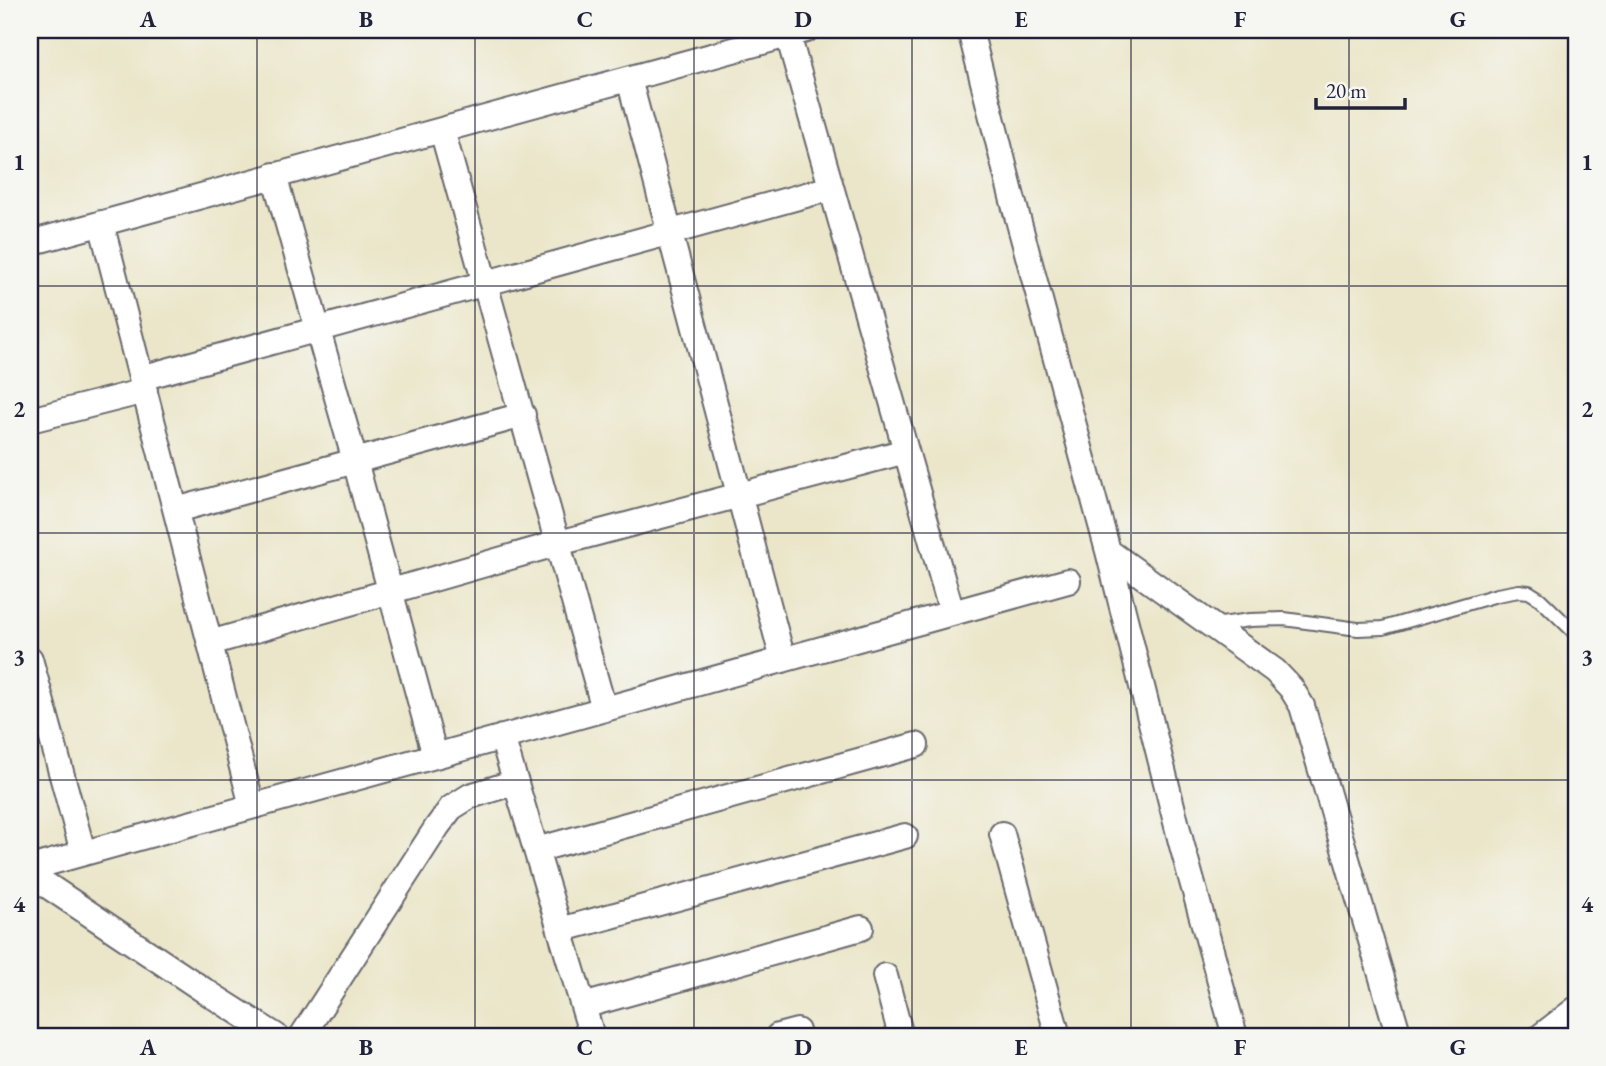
<svg xmlns="http://www.w3.org/2000/svg" width="1606" height="1066" viewBox="0 0 1606 1066" font-family="'EB Garamond',serif">
	<rect width="100%" height="100%" fill="#f6f6f2"/>
	<filter id="ink" filterUnits="userSpaceOnUse"><feTurbulence type="fractalNoise" baseFrequency=".0143" numOctaves="2"/><feDisplacementMap in="SourceGraphic" scale="14" xChannelSelector="R" yChannelSelector="G"/><feConvolveMatrix kernelMatrix="1 2 1 2 8 2 1 2 1" color-interpolation-filters="sRGB"/></filter>
	<filter id="wash" filterUnits="userSpaceOnUse"><feTurbulence type="fractalNoise" baseFrequency=".00686" numOctaves="4" result="noise"/><feDisplacementMap in="SourceGraphic" scale="28" xChannelSelector="R" yChannelSelector="G"/><feGaussianBlur stdDeviation="1.57" result="paint"/><feColorMatrix in="noise" values="0 0 0 0 0 0 0 0 0 0 0 0 0 0 0 0 0 1.4 0 .05"/><feComposite in="paint" operator="in"/></filter>
	<g filter="url(#wash)">
		<rect width="100%" height="100%" fill="#ebe6c9"/>
	</g>
	<g filter="url(#ink)">
		<g fill="none" stroke-linecap="round" stroke-linejoin="round">
			<defs>
				<path id="lane" d="M 1214,625 L 1250,620 L 1284,619 L 1358,629 L 1383,628 L 1497,595 L 1519,591 L 1529,592 L 1540,599 L 1576,634"/>
				<path id="street" d="M 970,30 L 1012,197 L 1108,551 L 1181,842 L 1235,1036
					M 788,35 L 952,613
					M 629,79 L 783,660
					M 442,130 L 604,709
					M 274,175 L 355,461 L 435,756
					M 101,223 L 252,806
					M 30,243 L 806,30
					M 141,378 L 831,188
					M 30,420 L 145,391
					M 176,510 L 523,415
					M 1108,551 L 1275,671 L 1291,688 L 1302,706 L 1399,1036
					M 210,643 L 559,543 L 906,451
					M 30,659 L 83,852
					M 502,737 L 592,1036
					M 1002,834 L 1058,1036
					M 536,850 L 916,745
					M 30,868 L 1068,581
					M 30,874 L 205,991 L 276,1036
					M 560,930 L 905,836
					M 885,976 L 901,1036
					M 583,1006 L 861,928
					M 302,1036 L 437,827 L 451,808 L 470,796 L 516,782
					M 778,1036 L 797,1031
					M 1541,1036 L 1576,1009"/>
			</defs>
			<use href="#lane" stroke="#68676d" stroke-width="16"/>
			<use href="#street" stroke="#68676d" stroke-width="28"/>
			<use href="#lane" stroke="#fff" stroke-width="12"/>
			<use href="#street" stroke="#fff" stroke-width="24"/>
		</g>
	</g>
	<path fill="none" stroke="#22223b" stroke-width="2" stroke-opacity="0.55" d="M 257,30 L 257,1036M 475,30 L 475,1036M 694,30 L 694,1036M 912,30 L 912,1036M 1131,30 L 1131,1036M 1349,30 L 1349,1036M 30,286 L 1576,286M 30,533 L 1576,533M 30,780 L 1576,780"/>
	<rect width="1606" height="1066" fill="none" stroke="#f6f6f2" stroke-width="77"/>
	<path d="M1316 98v10h89v-10" fill="none" stroke="#22223b" stroke-width="3.5"/>
	<text x="1326" y="98" font-size="21" fill="#22223b" stroke="#f6f6f2" stroke-width="5" paint-order="stroke">20 m</text>
	<rect x="38" y="38" width="1530" height="990" fill="none" stroke="#22223b" stroke-width="2.5"/>
	<g font-size="23" text-anchor="middle" font-weight="bold" fill="#22223b">
		<text x="148" y="27">A</text>
		<text x="366" y="27">B</text>
		<text x="585" y="27">C</text>
		<text x="803" y="27">D</text>
		<text x="1021" y="27">E</text>
		<text x="1240" y="27">F</text>
		<text x="1458" y="27">G</text>
		<text x="19" y="170">1</text>
		<text x="1587" y="170">1</text>
		<text x="19" y="417">2</text>
		<text x="1587" y="417">2</text>
		<text x="19" y="665">3</text>
		<text x="1587" y="665">3</text>
		<text x="19" y="912">4</text>
		<text x="1587" y="912">4</text>
		<text x="148" y="1055">A</text>
		<text x="366" y="1055">B</text>
		<text x="585" y="1055">C</text>
		<text x="803" y="1055">D</text>
		<text x="1021" y="1055">E</text>
		<text x="1240" y="1055">F</text>
		<text x="1458" y="1055">G</text>
	</g>
</svg>
